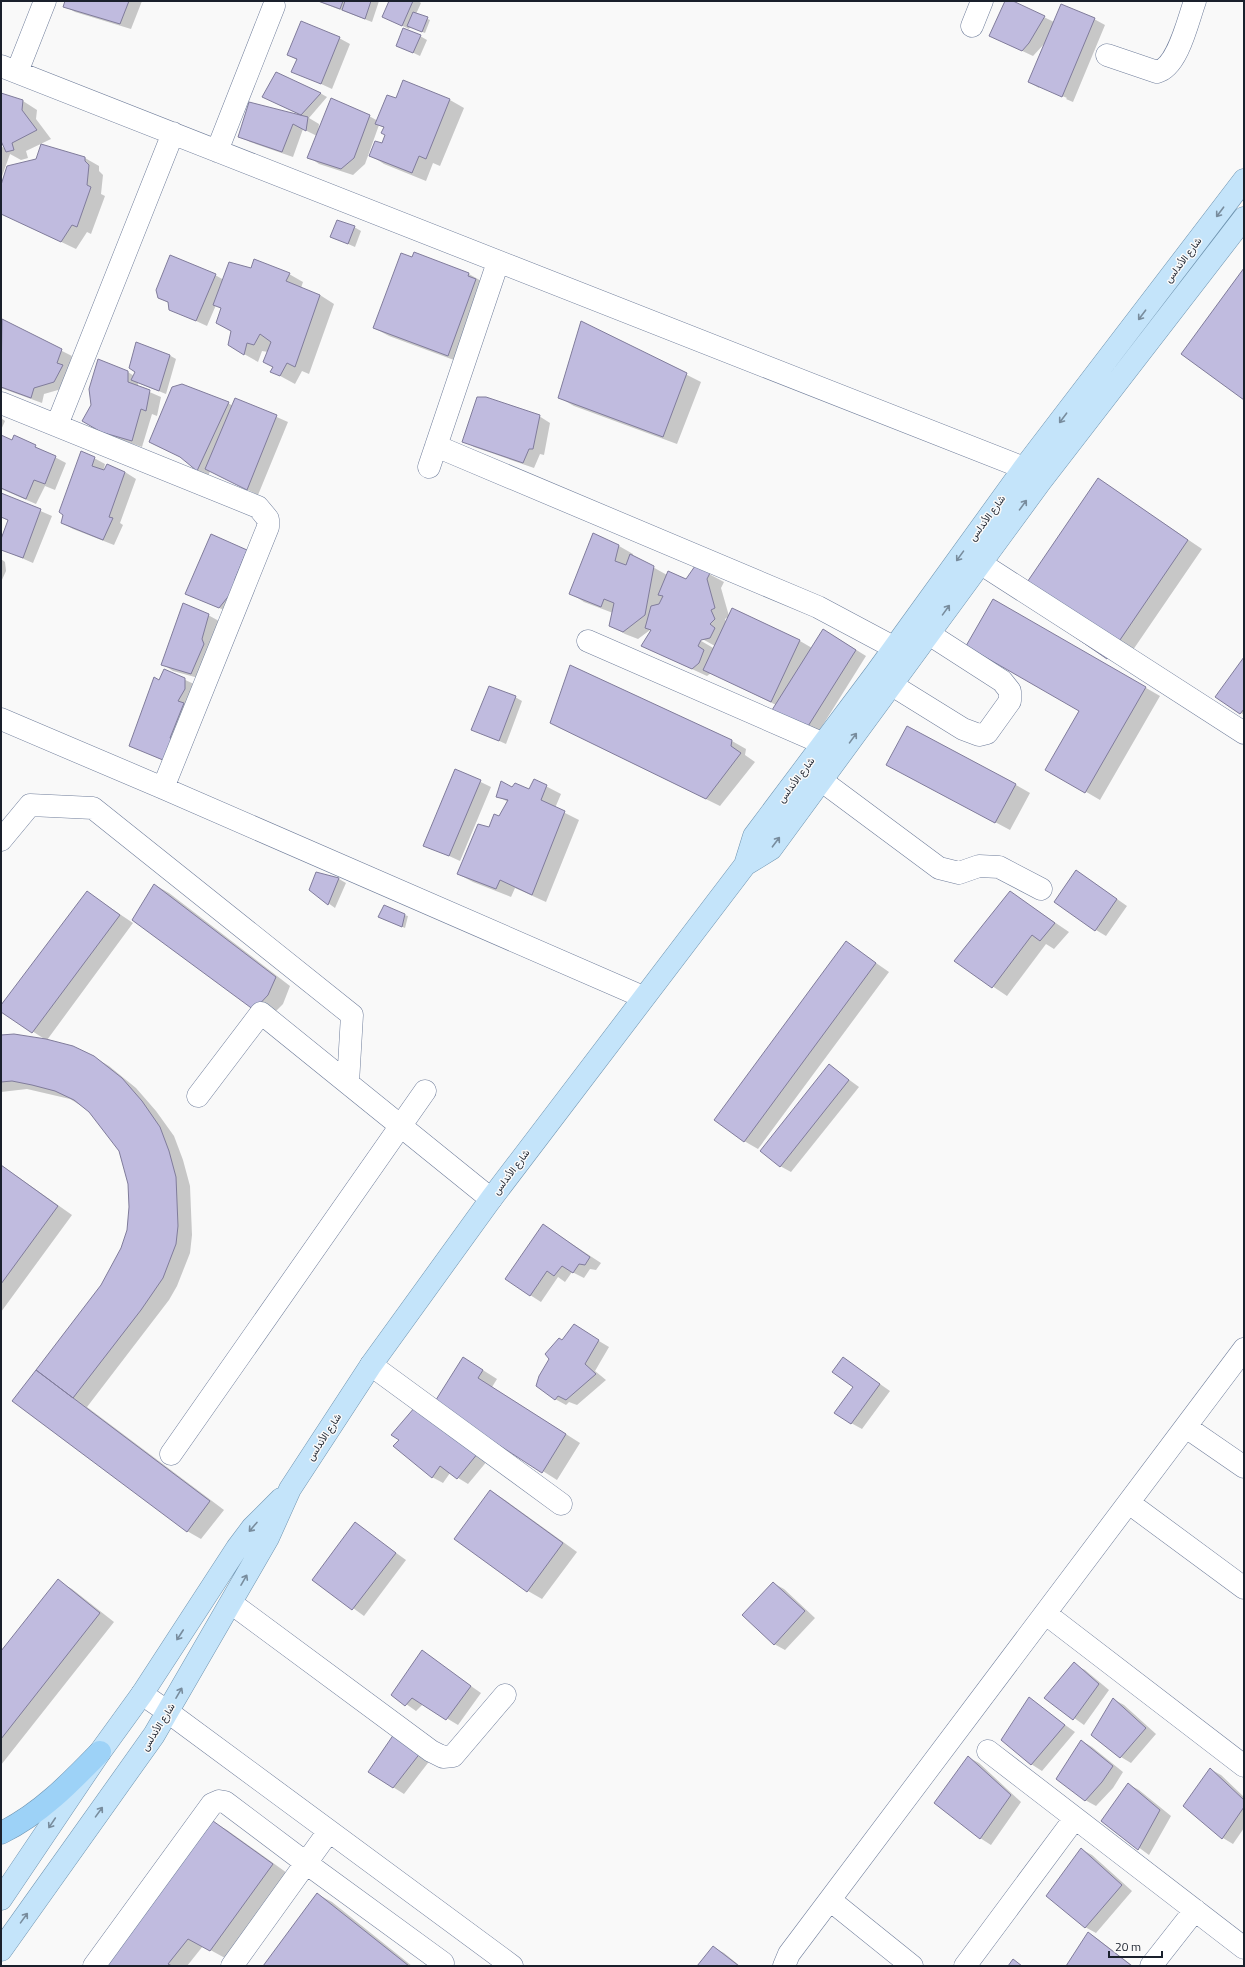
<svg xmlns="http://www.w3.org/2000/svg" width="1245" height="1967" viewBox="0 0 1245 1967" font-family="'Titillium Web',Vazirmatn,sans-serif">
	<rect width="100%" height="100%" fill="#f9f9f9"/>
	<path fill="#0003" fill-rule="evenodd" d="M 66,1 L 142,1 L 131,29 L 75,12 L 64,6 Z
		M 317,1 L 379,1 L 372,22 Z
		M 390,1 L 418,1 L 421,3 L 416,14 L 430,20 L 425,33 L 410,27 L 409,29 L 390,20 Z
		M 1006,1 L 1011,1 L 1054,22 L 1094,19 L 1105,25 L 1073,102 L 1066,99 L 1067,98 L 1039,86 L 1039,88 L 1029,82 L 1045,43 L 1033,56 L 1001,41 Z
		M 420,36 L 427,40 L 420,56 L 397,45 Z
		M 339,38 L 350,44 L 332,89 L 293,71 L 297,60 L 288,55 Z
		M 320,93 L 327,97 L 309,118 L 319,124 L 318,133 L 369,116 L 378,121 L 396,99 L 450,100 L 464,108 L 440,166 L 433,163 L 426,181 L 384,164 L 370,155 L 382,145 L 386,135 L 384,128 L 379,125 L 365,164 L 353,175 L 319,164 L 309,157 L 317,136 L 303,129 L 293,157 L 250,142 L 239,136 L 302,116 L 270,100 Z
		M 1,94 L 23,101 L 37,110 L 36,119 L 51,139 L 26,151 L 28,158 L 21,160 L 10,154 L 1,179 L 1,146 L 5,149 L 1,142 Z
		M 42,146 L 85,158 L 99,166 L 99,171 L 103,175 L 101,194 L 105,196 L 91,234 L 87,232 L 76,249 L 1,213 L 1,189 L 36,160 Z
		M 354,227 L 361,231 L 355,247 L 332,237 Z
		M 412,259 L 469,274 L 483,282 L 462,363 L 389,336 L 374,328 Z
		M 251,269 L 289,274 L 303,282 L 301,288 L 320,295 L 334,304 L 309,374 L 302,371 L 295,384 L 271,371 L 273,367 L 264,362 L 268,352 L 262,351 L 258,362 L 244,354 L 222,309 L 216,305 L 207,326 L 170,309 L 169,303 L 159,298 L 215,275 L 224,280 Z
		M 2,321 L 72,356 L 68,369 L 65,388 L 44,394 L 42,403 L 1,388 Z
		M 582,322 L 701,382 L 677,444 L 574,406 L 560,398 Z
		M 169,355 L 176,359 L 166,394 L 138,383 L 138,387 L 161,397 L 157,416 L 152,414 L 142,447 L 113,437 L 84,420 L 128,372 L 134,376 Z
		M 236,399 L 288,422 L 258,495 L 210,471 L 208,477 L 197,471 L 184,459 L 151,442 L 228,403 L 233,406 Z
		M 539,416 L 550,423 L 544,455 L 540,454 L 534,468 L 474,447 L 464,441 Z
		M 1,418 L 5,421 L 1,430 Z
		M 1,436 L 12,441 L 15,436 L 66,463 L 55,490 L 45,486 L 36,504 L 1,489 Z
		M 94,458 L 105,464 L 103,472 L 125,472 L 136,479 L 120,523 L 123,525 L 114,545 L 73,529 L 62,523 L 64,514 Z
		M 1098,479 L 1202,549 L 1122,666 Z
		M 1,494 L 52,516 L 33,563 L 1,549 L 1,541 L 9,521 L 1,517 Z
		M 594,534 L 619,546 L 633,554 L 633,556 L 667,575 L 686,580 L 709,574 L 724,582 L 721,588 L 729,616 L 800,641 L 812,648 L 834,636 L 866,656 L 816,736 L 776,705 L 711,673 L 707,676 L 642,646 L 652,631 L 650,630 L 638,639 L 625,634 L 610,625 L 613,613 L 584,602 L 570,593 ZM 729,616 L 726,622 L 725,619 ZM 697,636 L 715,646 L 715,649 L 696,638 Z
		M 211,536 L 258,557 L 231,613 L 186,594 Z
		M 1,559 L 5,562 L 6,571 L 1,582 Z
		M 994,600 L 1160,696 L 1100,800 L 1047,769 L 1081,711 Z
		M 208,615 L 219,621 L 202,679 L 173,671 L 162,664 Z
		M 1244,658 L 1244,715 L 1217,697 Z
		M 164,670 L 196,685 L 174,766 L 131,745 Z
		M 515,697 L 522,701 L 506,744 L 472,729 Z
		M 551,723 L 732,741 L 746,749 L 745,755 L 755,762 L 720,806 Z
		M 456,770 L 491,787 L 460,861 L 425,845 Z
		M 901,772 L 1016,785 L 1030,793 L 1010,830 Z
		M 534,780 L 561,794 L 555,808 L 579,820 L 546,902 L 515,888 L 511,897 L 473,882 L 458,874 L 490,828 L 500,817 L 508,802 L 497,796 L 512,789 L 529,790 Z
		M 1077,871 L 1127,906 L 1106,936 L 1096,930 Z
		M 316,873 L 339,879 L 346,883 L 335,908 L 310,890 Z
		M 155,885 L 169,893 L 290,986 L 283,1004 L 269,1018 Z
		M 87,892 L 133,923 L 47,1040 L 94,1057 L 109,1066 L 136,1088 L 156,1111 L 174,1136 L 183,1160 L 190,1186 L 192,1235 L 190,1253 L 177,1286 L 169,1300 L 87,1407 L 224,1510 L 201,1539 L 187,1531 L 14,1401 L 101,1286 L 122,1249 L 128,1230 L 130,1207 L 129,1184 L 119,1150 L 90,1111 L 70,1099 L 27,1089 L 1,1092 L 1,1036 L 46,1040 L 1,1011 L 1,1007 Z
		M 1010,892 L 1069,932 L 1054,949 L 1046,944 L 1007,996 L 955,961 Z
		M 404,915 L 408,916 L 405,928 L 379,917 Z
		M 846,942 L 889,972 L 758,1149 L 744,1141 Z
		M 829,1065 L 859,1087 L 791,1172 L 780,1166 Z
		M 1,1165 L 72,1215 L 1,1312 Z
		M 543,1225 L 601,1263 L 596,1270 L 590,1269 L 584,1278 L 572,1272 L 565,1282 L 558,1277 L 541,1302 L 530,1295 Z
		M 584,1332 L 609,1347 L 595,1371 L 606,1380 L 577,1405 L 569,1402 L 566,1405 L 555,1399 L 563,1341 Z
		M 843,1358 L 890,1391 L 862,1429 L 851,1423 L 854,1387 Z
		M 478,1367 L 497,1379 L 492,1387 L 580,1443 L 557,1480 L 435,1403 Z
		M 416,1408 L 488,1460 L 468,1484 L 450,1473 L 443,1483 L 432,1477 L 401,1440 Z
		M 491,1491 L 505,1500 L 577,1552 L 542,1599 L 528,1591 Z
		M 356,1524 L 406,1560 L 364,1616 L 313,1579 Z
		M 58,1581 L 72,1589 L 114,1622 L 1,1765 L 1,1653 Z
		M 773,1583 L 784,1589 L 815,1618 L 785,1650 L 774,1644 Z
		M 422,1652 L 481,1693 L 458,1725 L 423,1704 L 416,1711 L 392,1694 Z
		M 1074,1664 L 1085,1670 L 1109,1690 L 1084,1725 L 1046,1698 Z
		M 1029,1699 L 1075,1732 L 1042,1771 L 1031,1764 Z
		M 1113,1699 L 1124,1705 L 1156,1734 L 1131,1763 L 1121,1757 Z
		M 394,1736 L 431,1759 L 404,1794 L 369,1772 Z
		M 1082,1741 L 1092,1747 L 1123,1772 L 1113,1788 L 1096,1806 L 1085,1800 Z
		M 968,1757 L 979,1763 L 1021,1802 L 991,1845 L 980,1838 Z
		M 1210,1769 L 1221,1775 L 1244,1797 L 1244,1828 L 1233,1844 L 1223,1838 Z
		M 1128,1784 L 1139,1790 L 1171,1816 L 1149,1855 L 1103,1821 Z
		M 213,1822 L 227,1830 L 287,1873 L 225,1958 L 203,1946 L 187,1966 L 106,1966 Z
		M 1081,1849 L 1092,1855 L 1132,1891 L 1096,1933 L 1085,1927 Z
		M 317,1894 L 332,1902 L 412,1966 L 264,1966 Z
		M 1089,1933 L 1099,1940 L 1133,1966 L 1067,1966 Z
		M 713,1947 L 724,1953 L 740,1966 L 698,1966 Z"/>
	<path fill="#c0bbdf" stroke="#807c9b" d="M 65,1 L 129,1 L 120,24 L 63,7 Z
		M 318,1 L 343,1 L 340,9 Z
		M 345,1 L 371,1 L 365,19 L 342,10 Z
		M 389,1 L 413,1 L 402,26 L 382,17 Z
		M 1005,1 L 1013,1 L 1045,16 L 1029,43 L 1022,51 L 989,36 Z
		M 1061,4 L 1095,18 L 1062,97 L 1028,82 Z
		M 413,12 L 428,17 L 422,32 L 407,26 Z
		M 301,21 L 340,37 L 321,84 L 291,72 L 297,59 L 287,55 Z
		M 403,28 L 421,35 L 413,53 L 396,46 Z
		M 276,72 L 321,93 L 301,115 L 262,97 Z
		M 403,80 L 450,99 L 426,159 L 419,156 L 412,173 L 369,156 L 375,141 L 382,143 L 385,135 L 381,133 L 384,127 L 375,124 L 387,95 L 396,98 Z
		M 1,93 L 23,100 L 22,110 L 37,130 L 12,143 L 14,150 L 6,152 L 1,141 Z
		M 331,98 L 370,115 L 354,158 L 341,169 L 307,158 Z
		M 249,102 L 308,117 L 306,131 L 293,124 L 282,152 L 238,137 Z
		M 41,144 L 85,157 L 85,161 L 89,165 L 87,185 L 91,187 L 77,227 L 72,225 L 61,242 L 1,214 L 1,185 L 7,166 L 36,159 Z
		M 337,220 L 355,226 L 348,244 L 330,237 Z
		M 414,252 L 469,273 L 468,276 L 476,279 L 448,356 L 373,328 L 401,253 L 412,257 Z
		M 170,255 L 216,274 L 196,321 L 169,310 L 168,302 L 158,298 L 156,290 Z
		M 254,259 L 290,273 L 286,281 L 320,295 L 295,367 L 287,363 L 280,376 L 270,372 L 273,367 L 263,362 L 271,342 L 260,334 L 254,345 L 247,343 L 244,355 L 228,345 L 231,331 L 216,323 L 221,308 L 213,305 L 229,262 L 251,268 Z
		M 1244,268 L 1244,400 L 1181,354 Z
		M 2,319 L 62,349 L 57,363 L 63,365 L 54,382 L 34,388 L 31,398 L 1,387 Z
		M 581,321 L 687,373 L 663,437 L 558,398 Z
		M 136,342 L 170,355 L 159,391 L 131,380 L 135,372 L 129,368 Z
		M 98,359 L 128,371 L 128,382 L 150,390 L 146,411 L 141,409 L 132,441 L 101,432 L 82,421 L 91,405 L 89,389 Z
		M 182,384 L 229,402 L 197,471 L 180,457 L 149,442 L 172,387 Z
		M 477,397 L 486,397 L 540,415 L 533,449 L 529,449 L 523,463 L 462,442 Z
		M 235,398 L 277,415 L 247,490 L 205,469 Z
		M 1,435 L 12,440 L 14,435 L 36,445 L 35,447 L 56,456 L 45,484 L 34,480 L 26,499 L 1,488 Z
		M 81,451 L 95,457 L 92,466 L 104,470 L 107,464 L 125,472 L 109,517 L 113,518 L 103,540 L 61,523 L 63,515 L 59,512 Z
		M 1098,478 L 1188,540 L 1107,659 L 1017,597 Z
		M 1,493 L 41,509 L 23,558 L 1,550 L 1,539 L 8,520 L 1,517 Z
		M 593,533 L 619,545 L 615,561 L 626,565 L 630,554 L 654,566 L 645,615 L 623,632 L 609,626 L 614,603 L 604,599 L 601,607 L 569,594 Z
		M 211,534 L 247,550 L 235,579 L 235,588 L 219,608 L 185,594 Z
		M 695,566 L 710,573 L 707,579 L 715,608 L 711,610 L 715,619 L 710,624 L 715,628 L 710,638 L 701,640 L 698,646 L 704,650 L 699,663 L 692,669 L 641,646 L 651,630 L 645,628 L 651,606 L 659,604 L 663,596 L 658,595 L 668,571 L 686,579 Z
		M 993,599 L 1146,687 L 1085,793 L 1045,770 L 1079,711 L 966,646 Z
		M 183,603 L 209,614 L 202,639 L 204,644 L 191,674 L 161,665 Z
		M 732,608 L 800,640 L 771,702 L 703,670 Z
		M 823,629 L 856,650 L 805,731 L 772,710 Z
		M 1244,657 L 1244,709 L 1240,714 L 1215,697 Z
		M 570,665 L 732,740 L 731,746 L 741,753 L 706,799 L 550,723 Z
		M 164,669 L 185,678 L 185,689 L 178,701 L 184,703 L 170,738 L 173,739 L 163,760 L 129,746 L 154,677 L 159,680 Z
		M 489,686 L 516,696 L 499,741 L 471,730 Z
		M 907,726 L 1016,784 L 995,823 L 886,765 Z
		M 455,769 L 481,780 L 449,856 L 423,846 Z
		M 534,779 L 547,785 L 541,800 L 565,811 L 532,895 L 500,880 L 496,889 L 457,874 L 478,824 L 489,827 L 494,814 L 499,816 L 508,800 L 496,797 L 501,781 L 512,787 L 515,783 L 529,789 Z
		M 1076,870 L 1117,899 L 1095,931 L 1054,902 Z
		M 316,872 L 339,878 L 328,905 L 309,890 Z
		M 154,884 L 276,977 L 268,995 L 254,1010 L 132,920 Z
		M 87,891 L 120,915 L 32,1033 L 1,1012 L 1,1005 Z
		M 1010,891 L 1055,923 L 1040,941 L 1032,935 L 992,988 L 954,961 Z
		M 384,905 L 405,914 L 402,927 L 378,917 Z
		M 846,941 L 876,963 L 744,1142 L 714,1120 Z
		M 14,1034 L 46,1039 L 73,1046 L 94,1056 L 122,1078 L 142,1101 L 160,1127 L 169,1151 L 176,1177 L 178,1226 L 176,1244 L 163,1278 L 141,1310 L 73,1398 L 36,1370 L 101,1285 L 121,1248 L 127,1230 L 129,1207 L 128,1184 L 119,1151 L 89,1112 L 74,1100 L 55,1091 L 32,1085 L 12,1081 L 1,1082 L 1,1035 Z
		M 829,1064 L 849,1080 L 780,1167 L 760,1151 Z
		M 1,1165 L 58,1206 L 1,1284 Z
		M 543,1224 L 590,1257 L 585,1265 L 579,1264 L 573,1273 L 562,1266 L 554,1276 L 547,1271 L 530,1296 L 505,1279 Z
		M 574,1324 L 599,1340 L 585,1364 L 596,1374 L 566,1400 L 558,1396 L 555,1400 L 536,1386 L 539,1376 L 549,1359 L 545,1354 L 559,1338 L 562,1340 Z
		M 463,1357 L 483,1370 L 478,1378 L 566,1434 L 542,1473 L 434,1403 Z
		M 843,1357 L 880,1384 L 851,1424 L 834,1413 L 853,1387 L 832,1372 Z
		M 36,1370 L 210,1501 L 187,1532 L 12,1401 Z
		M 415,1407 L 478,1453 L 457,1479 L 440,1466 L 432,1478 L 393,1446 L 399,1440 L 391,1435 Z
		M 490,1490 L 563,1543 L 527,1592 L 454,1539 Z
		M 355,1522 L 396,1553 L 352,1610 L 312,1580 Z
		M 58,1579 L 100,1613 L 1,1739 L 1,1651 Z
		M 773,1582 L 805,1611 L 774,1645 L 742,1615 Z
		M 422,1650 L 471,1686 L 446,1720 L 412,1698 L 405,1706 L 391,1695 Z
		M 1074,1662 L 1099,1684 L 1073,1720 L 1044,1698 Z
		M 1029,1697 L 1065,1725 L 1031,1765 L 1001,1740 Z
		M 1113,1698 L 1146,1728 L 1120,1758 L 1091,1735 Z
		M 394,1734 L 421,1752 L 393,1788 L 368,1772 Z
		M 1081,1740 L 1113,1766 L 1102,1782 L 1085,1801 L 1056,1779 Z
		M 968,1756 L 1011,1795 L 980,1839 L 934,1803 Z
		M 1210,1768 L 1244,1800 L 1244,1807 L 1222,1839 L 1183,1806 Z
		M 1128,1783 L 1160,1810 L 1138,1850 L 1101,1821 Z
		M 213,1821 L 273,1864 L 210,1951 L 188,1939 L 168,1964 L 172,1966 L 105,1966 Z
		M 1081,1848 L 1122,1885 L 1085,1928 L 1046,1896 Z
		M 317,1893 L 409,1966 L 263,1966 Z
		M 1088,1932 L 1132,1966 L 1066,1966 Z
		M 713,1946 L 739,1966 L 697,1966 Z
		M 1013,1959 L 1022,1966 L 1008,1966 Z"/>
	<g fill="none" stroke-linecap="round" stroke-linejoin="round">
		<defs>
			<path id="minor" d="M 972,26 L 982,1
				M 1107,55 L 1157,72 C 1178,67 1188,20 1195,1
				M 1,66 L 1024,468
				M 17,72 L 45,1
				M 217,151 L 274,6
				M 1,403 L 258,507 L 268,519 L 268,527 L 163,788
				M 57,425 L 173,133
				M 436,446 L 818,607 L 893,647
				M 429,467 L 498,262
				M 980,563 L 1244,733
				M 588,641 L 824,744
				M 892,685 L 963,729 L 979,735 L 987,733 L 1010,701 L 1010,691 L 1002,681 L 929,634
				M 1,719 L 163,788 L 643,997
				M 822,781 L 939,868 L 959,873 L 979,866 L 999,867 L 1041,889
				M 1,840 L 30,805 L 93,808 L 352,1015 L 348,1083
				M 198,1096 L 261,1013 L 491,1199
				M 371,1365 L 561,1504
				M 1186,1427 L 1244,1467
				M 171,1454 L 425,1091
				M 1129,1503 L 1244,1588
				M 231,1603 L 431,1751 L 443,1757 L 453,1756 L 505,1695
				M 1046,1614 L 1244,1766
				M 142,1694 L 168,1712 L 512,1966
				M 988,1751 L 1244,1948
				M 830,1900 L 912,1966
				M 94,1966 L 212,1804 L 219,1801 L 225,1802 L 306,1863 L 443,1963 L 442,1966
				M 232,1966 L 329,1831
				M 784,1966 L 789,1954 L 1244,1349
				M 965,1966 L 1075,1818
				M 1151,1966 L 1195,1910"/>
			<path id="major" d="M 745,865 L 754,836 L 876,673 L 1024,468 L 1244,180
				M 1,1899 L 100,1752 L 142,1694 L 237,1548 L 252,1528 L 281,1499
				M 1,1950 L 154,1735 L 268,1538 L 290,1489 L 371,1365 L 491,1199 L 745,865 L 771,849 L 1041,481 L 1244,218"/>
			<path id="highway" d="M 1,1833 C 40,1814 70,1783 100,1752"/>
		</defs>
		<use href="#minor" stroke="#707e9b" stroke-width="23"/>
		<use href="#major" stroke="#6f94b0" stroke-width="23"/>
		<use href="#highway" stroke="#6f94b0" stroke-width="23"/>
		<use href="#minor" stroke="#fff" stroke-width="22"/>
		<use href="#major" stroke="#c4e4fa" stroke-width="22"/>
		<use href="#highway" stroke="#9dd2f7" stroke-width="22"/>
	</g>
	<defs><path id="oneway-shaft" d="M-6 0H5M1.5-3L5.5 0L1.5 3" fill="none" stroke-width="1.6" stroke-linecap="round" stroke-linejoin="round"/></defs>
	<g stroke="#788c9d">
		<use href="#oneway-shaft" transform="translate(1220 212) rotate(127)"/>
		<use href="#oneway-shaft" transform="translate(1142 315) rotate(127)"/>
		<use href="#oneway-shaft" transform="translate(1063 418) rotate(127)"/>
		<use href="#oneway-shaft" transform="translate(1023 505) rotate(-54)"/>
		<use href="#oneway-shaft" transform="translate(960 556) rotate(126)"/>
		<use href="#oneway-shaft" transform="translate(946 610) rotate(-54)"/>
		<use href="#oneway-shaft" transform="translate(853 738) rotate(-54)"/>
		<use href="#oneway-shaft" transform="translate(776 842) rotate(-53)"/>
		<use href="#oneway-shaft" transform="translate(253 1527) rotate(131)"/>
		<use href="#oneway-shaft" transform="translate(244 1580) rotate(-60)"/>
		<use href="#oneway-shaft" transform="translate(180 1635) rotate(123)"/>
		<use href="#oneway-shaft" transform="translate(179 1693) rotate(-60)"/>
		<use href="#oneway-shaft" transform="translate(99 1812) rotate(-54)"/>
		<use href="#oneway-shaft" transform="translate(52 1823) rotate(124)"/>
		<use href="#oneway-shaft" transform="translate(24 1918) rotate(-54)"/>
	</g>
	<g text-anchor="middle" dominant-baseline="central" stroke-width="3" stroke-linejoin="round" paint-order="stroke">
		<g font-size="10" fill="#1a202c" stroke="#f9f9f9">
			<text transform="translate(1183 260) rotate(-53)">شارع الأندلس</text>
			<text transform="translate(987 518) rotate(-54)">شارع الأندلس</text>
			<text transform="translate(796 780) rotate(-53)">شارع الأندلس</text>
			<text transform="translate(511 1172) rotate(-53)">شارع الأندلس</text>
			<text transform="translate(324 1437) rotate(-57)">شارع الأندلس</text>
			<text transform="translate(158 1727) rotate(-58)">شارع الأندلس</text>
		</g>
	</g>
	<rect width="1245" height="1967" fill="none" stroke="#1a202c" stroke-width="4"/>
	<path d="M1109 1951v6h53v-6" fill="none" stroke="#1a202c" stroke-width="2"/>
	<text x="1115" y="1951" font-size="12" fill="#1a202c" stroke="#f9f9f9" stroke-width="3" paint-order="stroke">20 m</text>
</svg>
